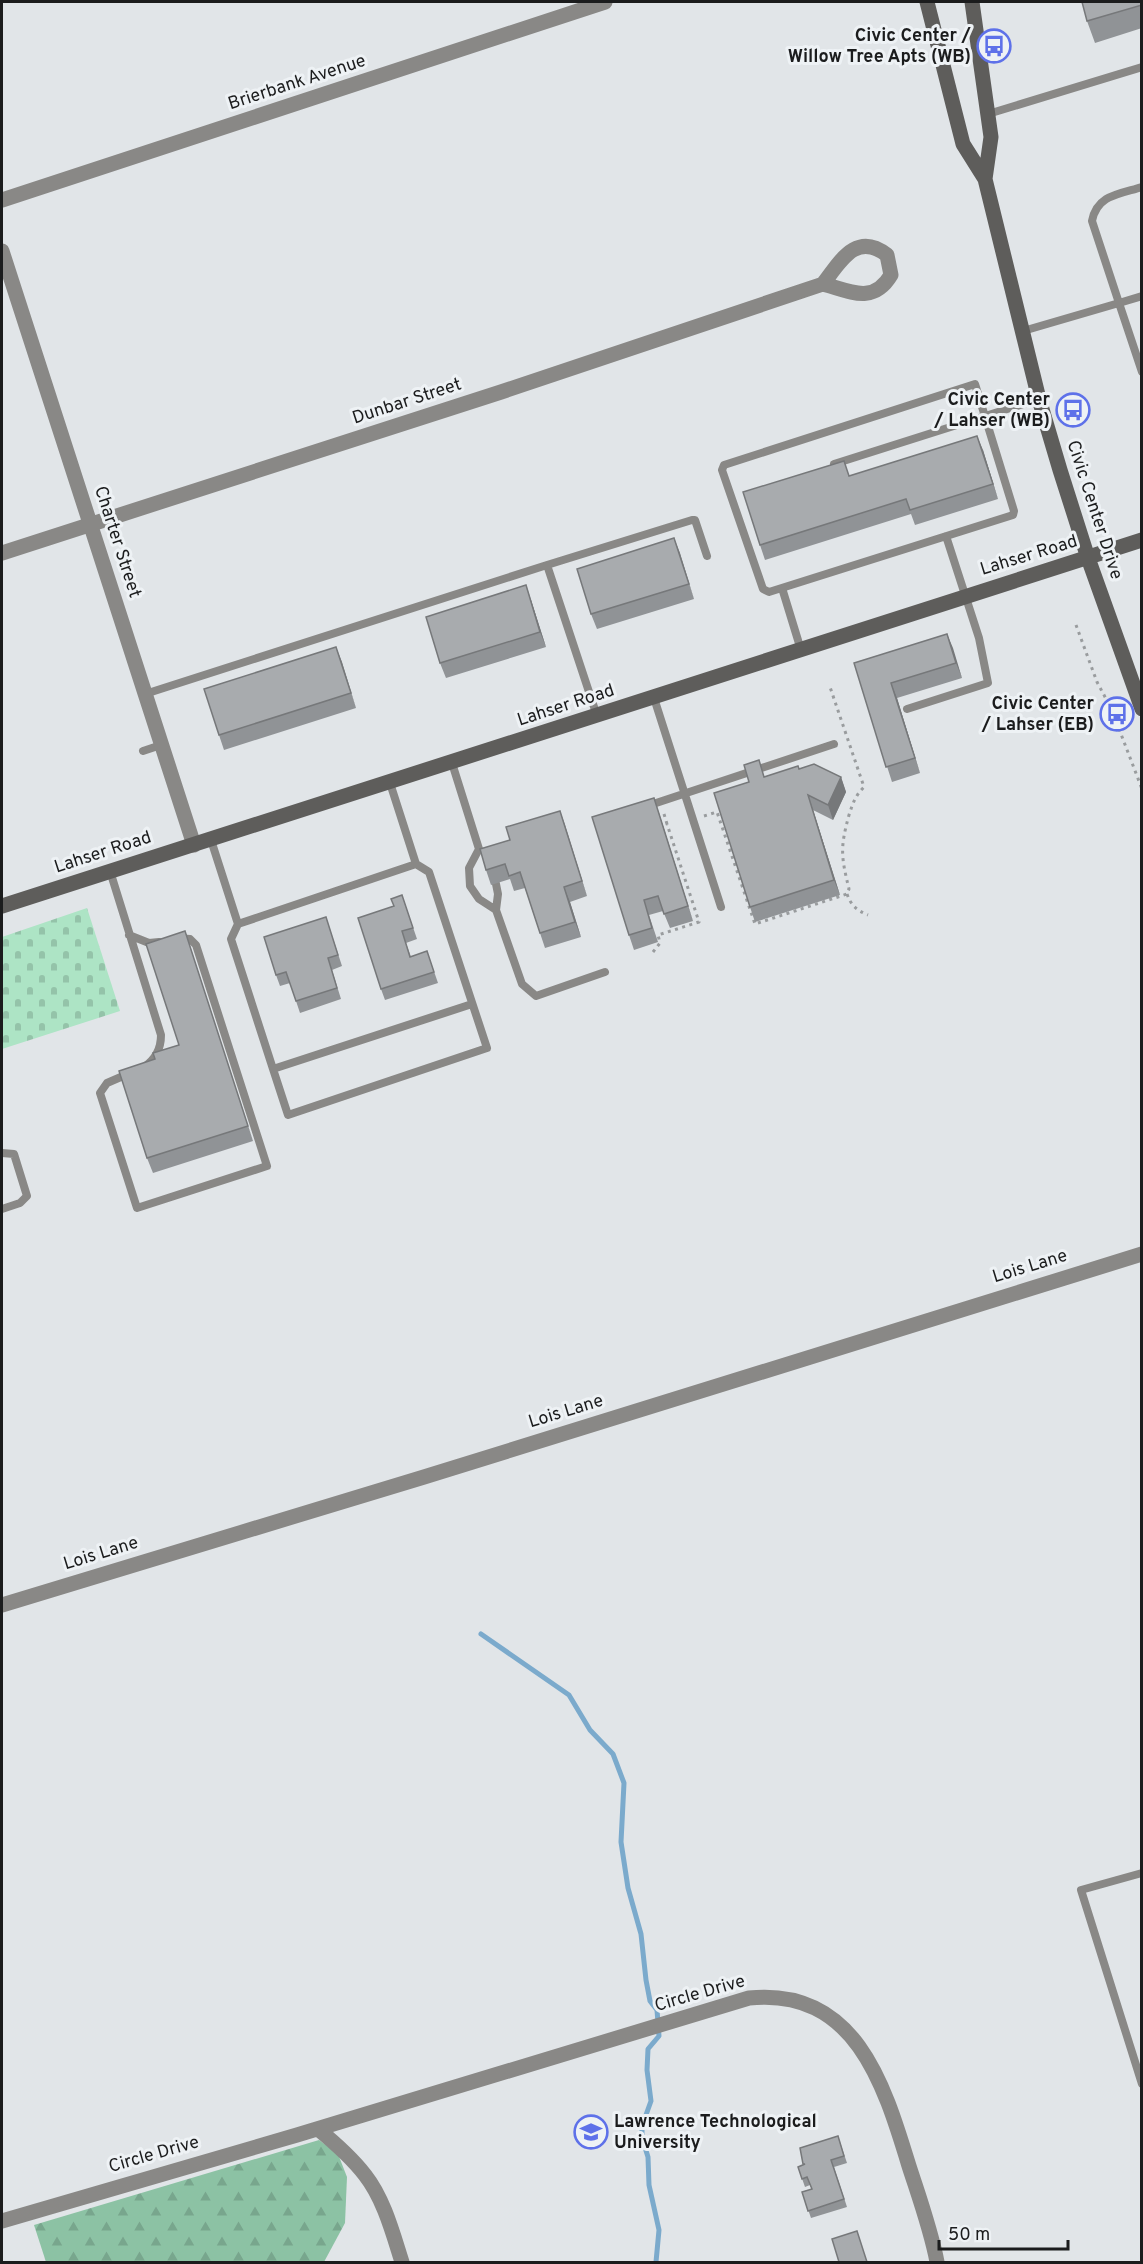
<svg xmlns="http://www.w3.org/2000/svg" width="1143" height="2264" viewBox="0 0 1143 2264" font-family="Overpass,sans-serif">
	<defs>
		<pattern id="forest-firs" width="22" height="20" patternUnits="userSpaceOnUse" patternTransform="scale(1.5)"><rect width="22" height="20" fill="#8cc2a4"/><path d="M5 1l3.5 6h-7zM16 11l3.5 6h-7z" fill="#78a68d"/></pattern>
		<pattern id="cemetery-stones" width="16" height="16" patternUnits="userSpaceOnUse" patternTransform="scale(1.5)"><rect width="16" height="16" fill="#ade4c5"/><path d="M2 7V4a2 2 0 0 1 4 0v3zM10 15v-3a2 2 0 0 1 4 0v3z" fill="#94c3a9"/></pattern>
	</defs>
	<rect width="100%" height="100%" fill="#e1e5e8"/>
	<path fill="url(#forest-firs)" d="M 319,2140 L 338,2154 L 347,2177 L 345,2223 L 324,2262 L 46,2262 L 34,2225 Z"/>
	<path fill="url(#cemetery-stones)" d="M 87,908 L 120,1011 L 2,1049 L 2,937 Z"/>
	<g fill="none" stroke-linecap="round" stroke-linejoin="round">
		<path stroke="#7baacc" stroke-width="5" d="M 481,1634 L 569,1695 L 590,1730 L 613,1754 L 624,1783 L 621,1842 L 628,1888 L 641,1934 L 646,1980 L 650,2001 L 657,2010 L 659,2036 L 648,2049 L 647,2070 L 651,2101 L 642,2126 L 642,2138 L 648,2157 L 649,2185 L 659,2230 L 656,2262"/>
		<path stroke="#999c9e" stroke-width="3" stroke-dasharray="3 4.5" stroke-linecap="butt" d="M 1076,625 L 1097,682 L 1111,708 L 1142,789
			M 664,814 L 667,824 L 670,823
			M 704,816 L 717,812 L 755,924 L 847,894 L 849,889 C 841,856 840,848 849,815 C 853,803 855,796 864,787 L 830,687
			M 847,894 C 851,905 856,910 868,915
			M 653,952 L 660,943 L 658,935 L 699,922 L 667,824"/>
		<path stroke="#898886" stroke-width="8" d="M 988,114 L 1142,67
			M 1142,296 L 1119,303 L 1142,372
			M 1023,331 L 1119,303 L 1092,221 C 1097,195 1119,194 1142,187
			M 975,384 L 1014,511 L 1013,515 L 769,592 L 763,589 L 722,470 L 724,465 Z
			M 834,464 L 1039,399
			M 547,565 L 692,520 L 695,520 L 707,556
			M 782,588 L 801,650
			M 145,694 L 547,565 L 597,716
			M 654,698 L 721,907
			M 907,709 L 988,683 L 979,638 L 946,536
			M 143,751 L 161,745
			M 452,763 L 479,849 L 469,868 L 470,886 L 479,899 L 496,910 L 522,984 L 536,996 L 605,972
			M 647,806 L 834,744
			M 211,840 L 238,924
			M 416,864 L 238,924 L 231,939 L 273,1069 L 472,1004
			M 110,871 L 161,1035 C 161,1049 156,1059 144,1067
			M 496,884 L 498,894 L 496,910
			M 129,935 L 149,943 L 159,942
			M 273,1069 L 288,1115 L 487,1048 L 429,872 L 416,864 L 390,783
			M 130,1073 L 107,1083 L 100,1093 L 137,1208 L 267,1166 L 196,945 L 190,939 L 177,938
			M 2,1153 L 14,1154 L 27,1196 L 20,1203 L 2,1209
			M 1142,1873 L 1081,1890 L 1142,2084"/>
		<path stroke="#898886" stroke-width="15" d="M 2,200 L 605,2
			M 2,251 L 194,845
			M 2,553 L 501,392 L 823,284 C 850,291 873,305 891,275 L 887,255 C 856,231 840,262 823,284
			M 2,1605 L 424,1477 L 1142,1254
			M 318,2129 C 335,2143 352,2158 365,2175 C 384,2199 393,2234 402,2262
			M 2,2221 L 297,2135 L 749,1998 C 855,1987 884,2084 909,2166 C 919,2197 931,2230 937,2262"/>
		<path stroke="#5e5d5b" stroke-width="15" d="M 927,2 L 963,144 L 985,179 L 1039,399 L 1060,470 L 1088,558 L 1142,709
			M 972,2 L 991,137 L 985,179
			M 2,906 L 1142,540"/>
	</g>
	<path fill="#909396" d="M 1142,2 L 1142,28 L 1095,43 L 1087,21 Z
		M 983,450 L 998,499 L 915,525 L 911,514 L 765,560 L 760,545 L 850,476 Z
		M 674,538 L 694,599 L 597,629 L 591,614 Z
		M 531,600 L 546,647 L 446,678 L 440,663 Z
		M 947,634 L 962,678 L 897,698 L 920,773 L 892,782 L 854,663 Z
		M 336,647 L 356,708 L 224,750 L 219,735 Z
		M 799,769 L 841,777 L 846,792 L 833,820 L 813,810 L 840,895 L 755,922 L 750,907 L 765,777 Z
		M 560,811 L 587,896 L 570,902 L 581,937 L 545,948 L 525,888 L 514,891 L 510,879 L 491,885 L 486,870 L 510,840 Z
		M 659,813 L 693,921 L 670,928 L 663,911 L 649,915 L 658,942 L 634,950 L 629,935 Z
		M 402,895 L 417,939 L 406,943 L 411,957 L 427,951 L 438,983 L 385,1000 L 381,989 Z
		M 326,917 L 342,966 L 332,970 L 341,999 L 300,1013 L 290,983 L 280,986 L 276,975 Z
		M 190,946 L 253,1141 L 153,1173 L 147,1158 L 155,1059 L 179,1045 Z
		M 838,2136 L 847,2163 L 834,2167 L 847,2207 L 811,2218 L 802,2192 L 812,2189 L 810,2185 L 805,2187 L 798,2167 L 804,2165 L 800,2148 Z"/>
	<path fill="#76787a" d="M 977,436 L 983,450 L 998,499 Z
		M 674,538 L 680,553 L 694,599 L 689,584 Z
		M 526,585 L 531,600 L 546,647 L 540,632 Z
		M 947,634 L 953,648 L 962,678 L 956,663 Z
		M 336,647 L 342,662 L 356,708 L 351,693 Z
		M 891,683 L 897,698 L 920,773 L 915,758 Z
		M 841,777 L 846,792 L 833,820 L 828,805 Z
		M 808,795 L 813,810 L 840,895 L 834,880 Z
		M 654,798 L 659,813 L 693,921 L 688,906 Z
		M 560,811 L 565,825 L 587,896 L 582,881 Z
		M 564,887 L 570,902 L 581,937 L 575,922 Z
		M 185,931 L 190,946 L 253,1141 L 248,1126 Z"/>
	<path fill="#a8abae" stroke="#76787a" stroke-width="1.5" d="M 1082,2 L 1142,2 L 1142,5 L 1087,21 Z
		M 977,436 L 993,484 L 910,510 L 906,499 L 760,545 L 743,492 L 844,461 L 849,476 Z
		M 674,538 L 689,584 L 591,614 L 577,569 Z
		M 526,585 L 540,632 L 440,663 L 426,617 Z
		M 947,634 L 956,663 L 891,683 L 915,758 L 886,767 L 854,663 Z
		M 336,647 L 351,693 L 219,735 L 204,689 Z
		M 759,760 L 764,777 L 798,766 L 799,769 L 814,764 L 841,777 L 828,805 L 808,795 L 834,880 L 750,907 L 714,793 L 749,782 L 744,765 Z
		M 654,798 L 688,906 L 664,914 L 658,896 L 644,900 L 652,928 L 629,935 L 592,817 Z
		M 560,811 L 582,881 L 564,887 L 575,922 L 540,933 L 520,872 L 509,876 L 505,864 L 486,870 L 480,849 L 510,840 L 506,827 Z
		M 402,895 L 413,928 L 402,931 L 410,957 L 427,951 L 434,972 L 381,989 L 358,918 L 394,906 L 391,899 Z
		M 326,917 L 338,955 L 328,958 L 337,988 L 296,1001 L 286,972 L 276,975 L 264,937 Z
		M 185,931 L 248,1126 L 147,1158 L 119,1071 L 155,1059 L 153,1053 L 179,1045 L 146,944 Z
		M 838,2136 L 844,2156 L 831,2160 L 844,2199 L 808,2211 L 802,2192 L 812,2189 L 807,2177 L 802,2179 L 798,2167 L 805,2164 L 803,2164 L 800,2148 Z
		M 857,2231 L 867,2262 L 839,2262 L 832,2239 Z"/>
	<defs>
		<symbol id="bus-ring" viewBox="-11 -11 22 22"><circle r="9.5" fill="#eef2f5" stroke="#5e71e9" stroke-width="1.5"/><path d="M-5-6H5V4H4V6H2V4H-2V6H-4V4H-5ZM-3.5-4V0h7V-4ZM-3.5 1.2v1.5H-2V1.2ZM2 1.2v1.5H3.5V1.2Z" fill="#5e71e9"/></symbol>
		<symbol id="university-ring" viewBox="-11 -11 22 22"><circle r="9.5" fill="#eef2f5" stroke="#5e71e9" stroke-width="1.5"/><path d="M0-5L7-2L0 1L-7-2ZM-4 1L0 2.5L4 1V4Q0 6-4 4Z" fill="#5e71e9"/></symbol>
	</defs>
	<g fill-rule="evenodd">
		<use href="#bus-ring" x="975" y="27" width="38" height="38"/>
		<use href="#bus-ring" x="1054" y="391" width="38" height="38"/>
		<use href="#bus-ring" x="1098" y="695" width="38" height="38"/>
		<use href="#university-ring" x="572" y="2113" width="38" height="38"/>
	</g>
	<g text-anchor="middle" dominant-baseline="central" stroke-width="6" stroke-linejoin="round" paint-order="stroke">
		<g font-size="18" font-weight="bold" fill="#1b1c1d" stroke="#eef2f5" text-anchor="end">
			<text x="971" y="36">Civic Center /<tspan x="971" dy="21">Willow Tree Apts (WB)</tspan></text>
			<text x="1050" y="400">Civic Center<tspan x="1050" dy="21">/ Lahser (WB)</tspan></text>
			<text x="1094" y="704">Civic Center<tspan x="1094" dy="21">/ Lahser (EB)</tspan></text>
			<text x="614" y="2122" text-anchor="start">Lawrence Technological<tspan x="614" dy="21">University</tspan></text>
		</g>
		<g font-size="18" fill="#1b1c1d" stroke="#eef2f5">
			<text transform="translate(297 83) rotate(-18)">Brierbank Avenue</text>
			<text transform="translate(407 402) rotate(-18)">Dunbar Street</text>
			<text transform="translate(1094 510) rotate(72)">Civic Center Drive</text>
			<text transform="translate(117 542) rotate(72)">Charter Street</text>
			<text transform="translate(1029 556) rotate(-17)">Lahser Road</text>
			<text transform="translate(566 706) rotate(-18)">Lahser Road</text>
			<text transform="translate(103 853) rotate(-18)">Lahser Road</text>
			<text transform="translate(1030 1267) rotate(-17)">Lois Lane</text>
			<text transform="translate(566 1412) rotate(-17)">Lois Lane</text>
			<text transform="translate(101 1554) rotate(-17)">Lois Lane</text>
			<text transform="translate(700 1994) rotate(-16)">Circle Drive</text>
			<text transform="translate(154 2155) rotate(-16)">Circle Drive</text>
		</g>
	</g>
	<rect width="1143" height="2264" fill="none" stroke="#1b1c1d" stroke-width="6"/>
	<path d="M939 2240v9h129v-9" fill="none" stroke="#1b1c1d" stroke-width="3"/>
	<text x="948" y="2240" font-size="18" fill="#1b1c1d" stroke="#eef2f5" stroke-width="4.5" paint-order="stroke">50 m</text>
</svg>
